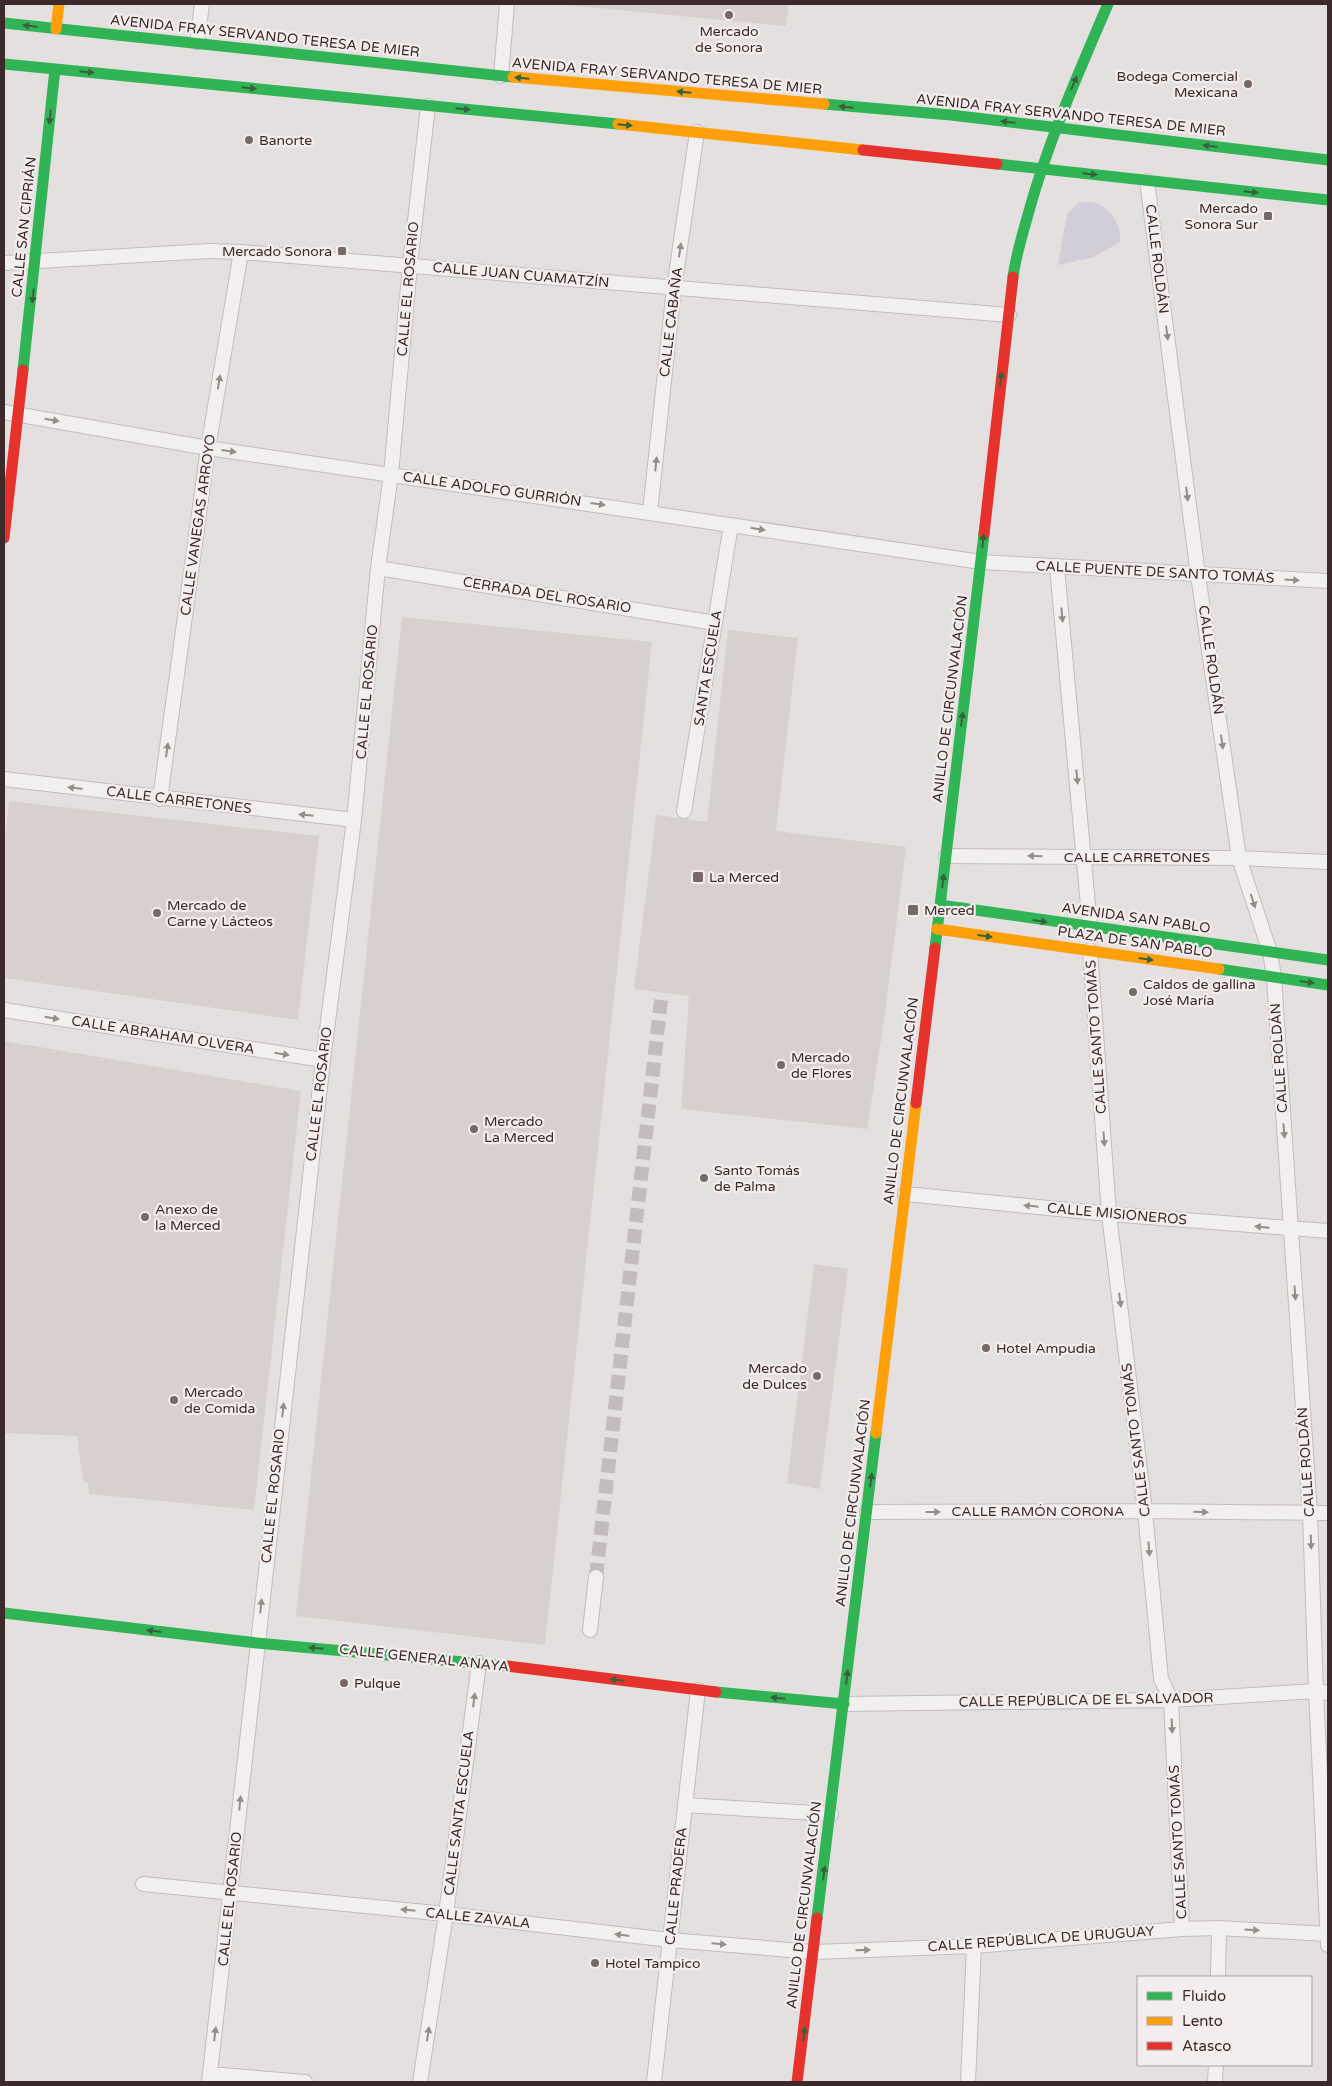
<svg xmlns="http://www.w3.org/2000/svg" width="1332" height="2086" viewBox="0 0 1332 2086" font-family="'Varela Round',sans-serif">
	<rect width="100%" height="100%" fill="#e5e0e0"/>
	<path fill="#d8cfcf" d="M 556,4 L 789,4 L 786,26 Z
		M 402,617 L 652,642 L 545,1645 L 296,1616 Z
		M 728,630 L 798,638 L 776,831 L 906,847 L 884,1021 L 867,1129 L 681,1109 L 689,996 L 634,989 L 656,815 L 707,822 Z
		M 9,801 L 319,836 L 298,1020 L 4,978 L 4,847 Z
		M 4,1041 L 301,1091 L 254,1510 L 89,1494 L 88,1483 L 83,1481 L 77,1436 L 4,1433 Z
		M 814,1264 L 848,1269 L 820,1489 L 787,1483 Z"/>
	<path fill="#d1ced7" d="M 1079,202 C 1084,202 1091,201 1096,203 C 1112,210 1122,225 1120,242 L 1094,257 L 1058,265 L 1067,214 Z"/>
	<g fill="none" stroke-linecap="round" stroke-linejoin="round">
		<path stroke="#c3bbbc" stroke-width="14" stroke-dasharray="14 7" stroke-linecap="butt" d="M 596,1577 L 661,1000"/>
		<defs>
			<path id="street" d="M 197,42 L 202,4
				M 501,76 L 507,4
				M 1147,181 L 1198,575 L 1239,858 L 1270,952 L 1274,977 L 1310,1513 L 1316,1691 L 1328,1945
				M 4,263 L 209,251 L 241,252 L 1009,315
				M 4,412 L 208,448 L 981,562 L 1328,581
				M 650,512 L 674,288 L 697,132
				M 1057,567 L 1090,927
				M 378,568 L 715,623
				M 4,779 L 354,820
				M 160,799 L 208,448 L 241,252
				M 684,811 L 731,525
				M 946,856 L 1239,858 L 1328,862
				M 1090,950 L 1109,1214 L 1145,1511 L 1161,1679 L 1171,1700 L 1182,1929
				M 4,1010 L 323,1060
				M 905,1194 L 1109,1214 L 1328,1231
				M 867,1512 L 1145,1511 L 1328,1513
				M 590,1630 L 596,1577
				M 844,1704 L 1171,1700 L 1316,1691 L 1328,1693
				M 685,1805 L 831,1814
				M 143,1884 L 446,1914 L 670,1940 L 814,1952 L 974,1946 L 1182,1929 L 1219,1928 L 1328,1934
				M 1218,1977 L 1219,1928
				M 210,2074 L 305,2082
				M 209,2082 L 323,1060 L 354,820 L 378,568 L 391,474 L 410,265 L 428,106
				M 420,2082 L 446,1914 L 479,1663
				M 654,2082 L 698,1690
				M 968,2082 L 974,1946
				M 1215,2082 L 1216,2065"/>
		</defs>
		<use href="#street" stroke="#c1bcbd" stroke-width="16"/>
		<use href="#street" stroke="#f2efef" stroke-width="14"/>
		<path stroke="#30b455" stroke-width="11" d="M 4,23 L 513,77
			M 4,64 L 618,124
			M 824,104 L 951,115 L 1328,160
			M 997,164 L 1328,200
			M 1013,277 C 1016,254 1023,233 1029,211 C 1049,139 1079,72 1108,4
			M 23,370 L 55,69
			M 940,905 L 1328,960
			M 935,948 L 984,534
			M 1219,969 L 1328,985
			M 4,1613 L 257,1643 L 507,1666
			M 716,1692 L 844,1704
			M 817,1918 L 876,1433"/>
		<path stroke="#ff9f0a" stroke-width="11" d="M 56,29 L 59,4
			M 513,77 L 824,104
			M 618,124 L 863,150
			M 937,929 L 1219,969
			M 876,1433 L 916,1103"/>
		<path stroke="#e5322d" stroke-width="11" d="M 863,150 L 997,164
			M 984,534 L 1013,277
			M 4,538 L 23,370
			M 916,1103 L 935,948
			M 507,1666 L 716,1692
			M 797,2082 L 817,1918"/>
	</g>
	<defs><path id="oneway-solid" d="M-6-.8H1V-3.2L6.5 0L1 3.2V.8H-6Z" transform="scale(1.25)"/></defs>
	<g fill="#37613b">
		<use href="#oneway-solid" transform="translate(30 26) rotate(-173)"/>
		<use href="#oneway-solid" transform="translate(87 72) rotate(6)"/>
		<use href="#oneway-solid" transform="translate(522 78) rotate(-175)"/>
		<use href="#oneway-solid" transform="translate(1074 83) rotate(-67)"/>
		<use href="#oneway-solid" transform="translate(249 88) rotate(6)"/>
		<use href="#oneway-solid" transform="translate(684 92) rotate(-175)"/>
		<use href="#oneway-solid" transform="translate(846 107) rotate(-175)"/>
		<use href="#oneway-solid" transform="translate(463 109) rotate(6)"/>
		<use href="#oneway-solid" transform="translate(50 117) rotate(95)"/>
		<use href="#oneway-solid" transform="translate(1008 122) rotate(-173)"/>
		<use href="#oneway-solid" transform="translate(625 125) rotate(6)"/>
		<use href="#oneway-solid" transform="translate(1210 146) rotate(-173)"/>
		<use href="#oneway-solid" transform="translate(1090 174) rotate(6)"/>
		<use href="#oneway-solid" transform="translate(1251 192) rotate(6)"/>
		<use href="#oneway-solid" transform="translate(33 296) rotate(96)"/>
		<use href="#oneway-solid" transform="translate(1001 379) rotate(-84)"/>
		<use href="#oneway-solid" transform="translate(983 541) rotate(-84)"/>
		<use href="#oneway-solid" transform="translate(962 719) rotate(-83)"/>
		<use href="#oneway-solid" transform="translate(943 881) rotate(-83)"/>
		<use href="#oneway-solid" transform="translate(1040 921) rotate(8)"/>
		<use href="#oneway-solid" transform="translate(985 936) rotate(8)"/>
		<use href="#oneway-solid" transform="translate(1146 959) rotate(8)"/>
		<use href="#oneway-solid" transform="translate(1307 982) rotate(8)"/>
		<use href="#oneway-solid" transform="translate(871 1480) rotate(-83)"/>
		<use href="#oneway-solid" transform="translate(154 1631) rotate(-173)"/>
		<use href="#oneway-solid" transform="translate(316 1648) rotate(-175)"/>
		<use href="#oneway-solid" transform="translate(847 1677) rotate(-83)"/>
		<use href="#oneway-solid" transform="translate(617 1680) rotate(-173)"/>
		<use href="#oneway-solid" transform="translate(778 1698) rotate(-175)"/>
		<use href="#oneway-solid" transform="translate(824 1873) rotate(-83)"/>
		<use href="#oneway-solid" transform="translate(804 2034) rotate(-83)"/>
	</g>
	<g fill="#978c8c">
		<use href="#oneway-solid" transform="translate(680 250) rotate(-82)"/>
		<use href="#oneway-solid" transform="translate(1167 333) rotate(83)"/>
		<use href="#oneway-solid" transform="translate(219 382) rotate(-81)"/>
		<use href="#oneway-solid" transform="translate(52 420) rotate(10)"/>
		<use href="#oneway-solid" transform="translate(229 451) rotate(8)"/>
		<use href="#oneway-solid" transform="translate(656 464) rotate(-84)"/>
		<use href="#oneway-solid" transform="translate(1187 494) rotate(83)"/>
		<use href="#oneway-solid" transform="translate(598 504) rotate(8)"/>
		<use href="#oneway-solid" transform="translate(758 529) rotate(9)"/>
		<use href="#oneway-solid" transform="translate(1292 580) rotate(3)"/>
		<use href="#oneway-solid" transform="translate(1062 615) rotate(85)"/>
		<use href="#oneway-solid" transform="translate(1222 742) rotate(82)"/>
		<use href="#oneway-solid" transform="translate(167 750) rotate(-82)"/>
		<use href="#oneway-solid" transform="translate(1077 777) rotate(85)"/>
		<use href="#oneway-solid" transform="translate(75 788) rotate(-173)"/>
		<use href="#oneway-solid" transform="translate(306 815) rotate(-174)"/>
		<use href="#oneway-solid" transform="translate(1035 856) rotate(-179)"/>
		<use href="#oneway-solid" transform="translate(1253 901) rotate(72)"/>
		<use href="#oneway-solid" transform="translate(52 1018) rotate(9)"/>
		<use href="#oneway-solid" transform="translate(282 1054) rotate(9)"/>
		<use href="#oneway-solid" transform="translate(1284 1131) rotate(86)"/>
		<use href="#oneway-solid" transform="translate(1104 1139) rotate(86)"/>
		<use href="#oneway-solid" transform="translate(1031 1206) rotate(-174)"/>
		<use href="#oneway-solid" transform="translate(1262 1227) rotate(-175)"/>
		<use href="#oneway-solid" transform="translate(1295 1293) rotate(86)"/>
		<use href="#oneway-solid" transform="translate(1120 1300) rotate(83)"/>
		<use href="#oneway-solid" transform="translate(283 1410) rotate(-84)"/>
		<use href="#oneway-solid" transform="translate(933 1512)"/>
		<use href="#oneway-solid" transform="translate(1201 1512) rotate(1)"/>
		<use href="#oneway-solid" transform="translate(1311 1542) rotate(88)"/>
		<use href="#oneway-solid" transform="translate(1149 1549) rotate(85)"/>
		<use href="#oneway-solid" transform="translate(261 1606) rotate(-84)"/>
		<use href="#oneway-solid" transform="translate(474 1700) rotate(-83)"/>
		<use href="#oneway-solid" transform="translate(1172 1726) rotate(87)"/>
		<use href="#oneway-solid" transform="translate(240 1803) rotate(-84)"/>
		<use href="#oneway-solid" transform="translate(408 1910) rotate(-174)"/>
		<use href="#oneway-solid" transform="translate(1252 1930) rotate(3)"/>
		<use href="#oneway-solid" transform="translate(622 1935) rotate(-173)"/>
		<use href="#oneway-solid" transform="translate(719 1944) rotate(5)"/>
		<use href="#oneway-solid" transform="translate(863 1950) rotate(-2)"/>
		<use href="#oneway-solid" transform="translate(215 2034) rotate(-83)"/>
		<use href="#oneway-solid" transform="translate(428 2034) rotate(-81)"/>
	</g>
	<g fill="#77696a" stroke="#f4edee" stroke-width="2">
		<circle cx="729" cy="15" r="5"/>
		<circle cx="1248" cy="84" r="5"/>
		<circle cx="249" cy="140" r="5"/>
		<rect x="1263" y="211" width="10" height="10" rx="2.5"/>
		<rect x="337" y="246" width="10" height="10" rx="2.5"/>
		<rect x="692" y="871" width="12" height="12" rx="2.5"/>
		<rect x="907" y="904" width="12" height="12" rx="2.5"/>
		<circle cx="157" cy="913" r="5"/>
		<circle cx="1133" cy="992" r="5"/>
		<circle cx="781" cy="1065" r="5"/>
		<circle cx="474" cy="1129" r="5"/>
		<circle cx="704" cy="1178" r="5"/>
		<circle cx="145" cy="1217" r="5"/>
		<circle cx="986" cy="1348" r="5"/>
		<circle cx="817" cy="1376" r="5"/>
		<circle cx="174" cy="1400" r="5"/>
		<circle cx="344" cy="1683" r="5"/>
		<circle cx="595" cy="1963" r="5"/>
	</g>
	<g text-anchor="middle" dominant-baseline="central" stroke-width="4.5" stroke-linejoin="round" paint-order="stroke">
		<g font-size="14" fill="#3c292a" stroke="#f4edee" text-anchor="start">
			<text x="729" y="31" text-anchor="middle">Mercado<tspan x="729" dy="16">de Sonora</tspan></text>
			<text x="1238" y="76" text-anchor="end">Bodega Comercial<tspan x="1238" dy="16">Mexicana</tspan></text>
			<text x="259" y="140">Banorte</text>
			<text x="1258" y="208" text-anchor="end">Mercado<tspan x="1258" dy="16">Sonora Sur</tspan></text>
			<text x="332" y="251" text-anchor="end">Mercado Sonora</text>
			<text x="709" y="877">La Merced</text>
			<text x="167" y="905">Mercado de<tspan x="167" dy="16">Carne y Lácteos</tspan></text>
			<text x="924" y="910">Merced</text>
			<text x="1143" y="984">Caldos de gallina<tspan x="1143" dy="16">José María</tspan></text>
			<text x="791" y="1057">Mercado<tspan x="791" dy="16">de Flores</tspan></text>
			<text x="484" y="1121">Mercado<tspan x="484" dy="16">La Merced</tspan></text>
			<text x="714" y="1170">Santo Tomás<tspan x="714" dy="16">de Palma</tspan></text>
			<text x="155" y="1209">Anexo de<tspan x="155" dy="16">la Merced</tspan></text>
			<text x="996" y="1348">Hotel Ampudia</text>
			<text x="807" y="1368" text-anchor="end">Mercado<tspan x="807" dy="16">de Dulces</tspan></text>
			<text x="184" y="1392">Mercado<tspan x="184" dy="16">de Comida</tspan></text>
			<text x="354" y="1683">Pulque</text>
			<text x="605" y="1963">Hotel Tampico</text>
		</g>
		<g font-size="14" fill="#3c292a" stroke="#f4edee">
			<text transform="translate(265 36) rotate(6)">AVENIDA FRAY SERVANDO TERESA DE MIER</text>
			<text transform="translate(667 76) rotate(5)">AVENIDA FRAY SERVANDO TERESA DE MIER</text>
			<text transform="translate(1071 115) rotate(6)">AVENIDA FRAY SERVANDO TERESA DE MIER</text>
			<text transform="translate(24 227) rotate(-84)">CALLE SAN CIPRIÁN</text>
			<text transform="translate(1157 259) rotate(83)">CALLE ROLDÁN</text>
			<text transform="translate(521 275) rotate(5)">CALLE JUAN CUAMATZÍN</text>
			<text transform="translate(408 289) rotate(-85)">CALLE EL ROSARIO</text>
			<text transform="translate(671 322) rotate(-83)">CALLE CABAÑA</text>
			<text transform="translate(492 489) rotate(8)">CALLE ADOLFO GURRIÓN</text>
			<text transform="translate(198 525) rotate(-82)">CALLE VANEGAS ARROYO</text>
			<text transform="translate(1155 572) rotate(3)">CALLE PUENTE DE SANTO TOMÁS</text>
			<text transform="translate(547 595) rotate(9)">CERRADA DEL ROSARIO</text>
			<text transform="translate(1211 660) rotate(82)">CALLE ROLDÁN</text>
			<text transform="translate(708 668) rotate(-81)">SANTA ESCUELA</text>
			<text transform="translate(367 692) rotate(-85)">CALLE EL ROSARIO</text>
			<text transform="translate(950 699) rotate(-83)">ANILLO DE CIRCUNVALACIÓN</text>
			<text transform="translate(179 800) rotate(7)">CALLE CARRETONES</text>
			<text x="1137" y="857">CALLE CARRETONES</text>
			<text transform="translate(1136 918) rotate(8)">AVENIDA SAN PABLO</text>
			<text transform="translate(1135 942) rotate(8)">PLAZA DE SAN PABLO</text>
			<text transform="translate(163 1035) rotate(9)">CALLE ABRAHAM OLVERA</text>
			<text transform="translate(1096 1037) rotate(-94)">CALLE SANTO TOMÁS</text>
			<text transform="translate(1279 1058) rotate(-94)">CALLE ROLDÁN</text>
			<text transform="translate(319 1094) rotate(-83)">CALLE EL ROSARIO</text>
			<text transform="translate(901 1101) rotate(-83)">ANILLO DE CIRCUNVALACIÓN</text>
			<text transform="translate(1117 1214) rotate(5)">CALLE MISIONEROS</text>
			<text transform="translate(1136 1440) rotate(-97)">CALLE SANTO TOMÁS</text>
			<text transform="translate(1306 1462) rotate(-94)">CALLE ROLDÁN</text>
			<text transform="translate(273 1496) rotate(-84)">CALLE EL ROSARIO</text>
			<text transform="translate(853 1503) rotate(-83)">ANILLO DE CIRCUNVALACIÓN</text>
			<text x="1038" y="1511">CALLE RAMÓN CORONA</text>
			<text transform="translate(424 1658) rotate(6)">CALLE GENERAL ANAYA</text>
			<text transform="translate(1086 1700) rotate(-1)">CALLE REPÚBLICA DE EL SALVADOR</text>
			<text transform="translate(459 1813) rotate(-83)">CALLE SANTA ESCUELA</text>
			<text transform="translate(1178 1842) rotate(-93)">CALLE SANTO TOMÁS</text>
			<text transform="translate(676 1886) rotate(-84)">CALLE PRADERA</text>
			<text transform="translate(230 1899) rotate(-84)">CALLE EL ROSARIO</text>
			<text transform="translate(804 1905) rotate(-83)">ANILLO DE CIRCUNVALACIÓN</text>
			<text transform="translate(478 1918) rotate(6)">CALLE ZAVALA</text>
			<text transform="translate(1041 1939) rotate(-4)">CALLE REPÚBLICA DE URUGUAY</text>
		</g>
	</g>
	<rect width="1332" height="2086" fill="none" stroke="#3c292a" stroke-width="10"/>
	<rect x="1137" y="1976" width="175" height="90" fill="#f4edee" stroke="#aa9fa0"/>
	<rect x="1147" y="1992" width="25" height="8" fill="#30b455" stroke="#aa9fa0"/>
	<text x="1182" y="2001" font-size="15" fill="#3c292a">Fluido</text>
	<rect x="1147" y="2017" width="25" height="8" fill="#ff9f0a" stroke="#aa9fa0"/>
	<text x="1182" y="2026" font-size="15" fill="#3c292a">Lento</text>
	<rect x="1147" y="2042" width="25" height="8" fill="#e5322d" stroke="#aa9fa0"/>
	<text x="1182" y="2051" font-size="15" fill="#3c292a">Atasco</text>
</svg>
